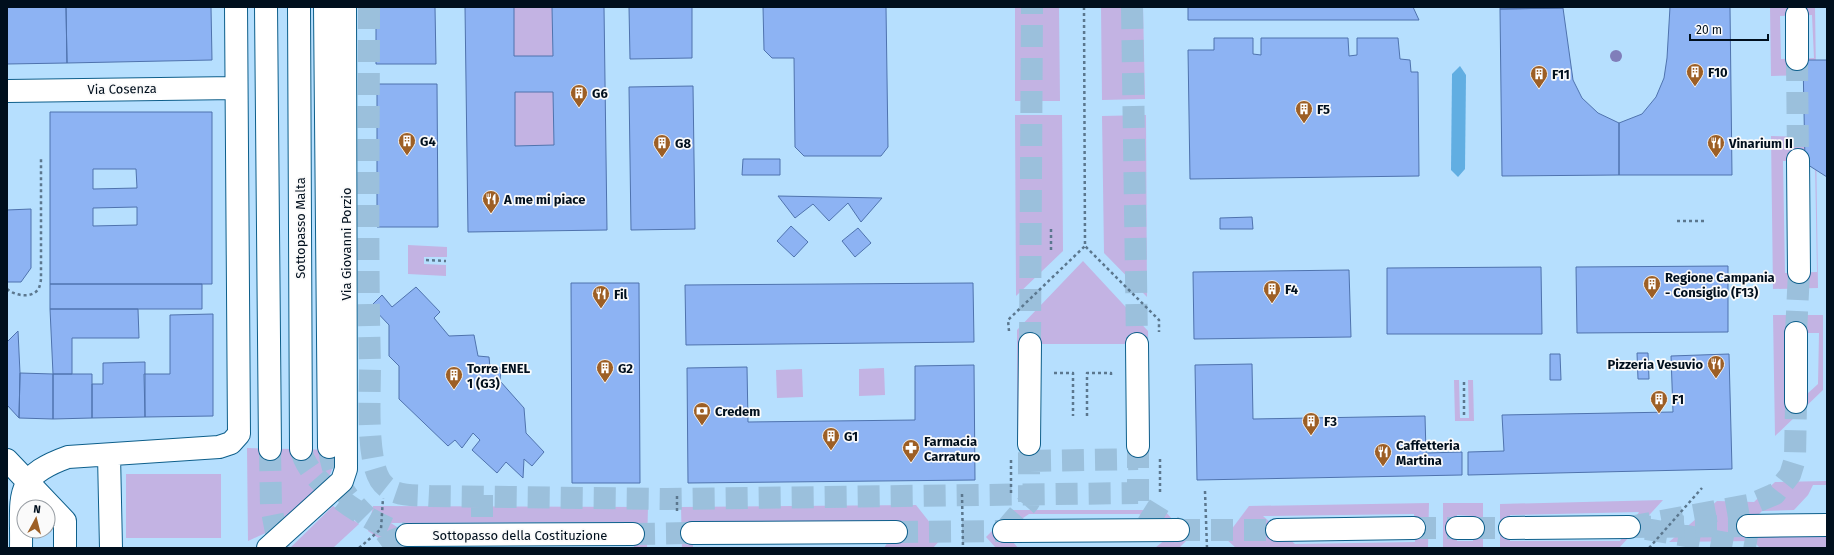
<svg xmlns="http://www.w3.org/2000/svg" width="1834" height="555" viewBox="0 0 1834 555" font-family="'Fira Sans',sans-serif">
	<rect width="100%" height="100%" fill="#b6dffe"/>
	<path fill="#c3b3e3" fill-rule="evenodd" d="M 514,7 L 552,7 L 553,56 L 514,56 Z
		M 1015,7 L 1059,7 L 1060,101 L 1015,101 Z
		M 1101,7 L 1143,7 L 1145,99 L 1102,100 Z
		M 1770,7 L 1815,7 L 1816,75 L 1771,76 ZM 1812,15 L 1814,58 L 1781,59 L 1780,16 Z
		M 515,92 L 553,92 L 554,145 L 515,146 Z
		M 1015,115 L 1062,115 L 1063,251 L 1016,296 Z
		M 1146,115 L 1147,297 L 1104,253 L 1102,116 Z
		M 1771,136 L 1816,137 L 1818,288 L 1773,289 ZM 1783,161 L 1815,161 L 1817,272 L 1785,273 Z
		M 408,245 L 447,247 L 447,257 L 424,257 L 424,264 L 446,265 L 446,276 L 408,274 Z
		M 1083,261 L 1148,331 L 1150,447 L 1142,447 L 1137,344 L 1030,344 L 1026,445 L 1017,445 L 1017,330 Z
		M 1773,315 L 1823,315 L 1823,390 L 1775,436 ZM 1786,333 L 1819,333 L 1818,384 L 1785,414 Z
		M 884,368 L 885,395 L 859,396 L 859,369 Z
		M 802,369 L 803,397 L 777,398 L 776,370 Z
		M 1454,380 L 1459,380 L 1460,418 L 1469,418 L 1468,380 L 1473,380 L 1474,421 L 1455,421 Z
		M 247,448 L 340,450 L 328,479 L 270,531 L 248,541 Z
		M 126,474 L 221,474 L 221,538 L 126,538 Z
		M 1827,481 L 1827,485 L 1813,485 L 1808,495 L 1794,510 L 1762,511 L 1737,537 L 1827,536 L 1827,548 L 1760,548 L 1753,541 L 1669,542 L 1717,501 L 1754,502 L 1775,482 Z
		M 1663,500 L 1619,548 L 1500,548 L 1500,504 ZM 1639,512 L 1620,541 L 1510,541 L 1510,515 Z
		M 1429,503 L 1428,548 L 1236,548 L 1225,538 L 1249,506 ZM 1414,514 L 1415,542 L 1295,544 L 1263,516 Z
		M 1443,503 L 1483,503 L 1483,548 L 1443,548 ZM 1457,515 L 1473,516 L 1473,541 L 1457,541 Z
		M 916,505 L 942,538 L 933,548 L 884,548 L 901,522 L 692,524 L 693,548 L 682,548 L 681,507 Z
		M 333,506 L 359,524 L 333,548 L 290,548 Z
		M 373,506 L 648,507 L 647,548 L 634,548 L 633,522 L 391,523 L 428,548 L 393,548 L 368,531 Z
		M 1013,510 L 1164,510 L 1189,538 L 1179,548 L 1155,548 L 1177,530 L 1139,514 L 1029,514 L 1004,531 L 1018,548 L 996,548 L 986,537 Z"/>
	<path fill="#61aee2" d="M 1460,66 L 1466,75 L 1465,169 L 1458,177 L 1451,170 L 1452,74 Z"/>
	<path fill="#8db3f3" stroke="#4f73ae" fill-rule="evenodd" d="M 7,7 L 66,7 L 67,63 L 7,64 Z
		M 66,7 L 211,7 L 212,60 L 67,63 Z
		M 376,7 L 435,7 L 436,64 L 376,64 Z
		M 465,7 L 514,7 L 514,56 L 553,56 L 552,7 L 604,7 L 607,230 L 468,232 ZM 515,92 L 553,92 L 554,145 L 515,146 Z
		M 629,7 L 692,7 L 692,58 L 630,59 Z
		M 763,7 L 886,7 L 888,147 L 881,156 L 804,156 L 795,147 L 794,58 L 772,58 L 764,50 Z
		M 1188,7 L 1413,7 L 1419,20 L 1188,20 Z
		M 1500,7 L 1563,7 L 1563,8 L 1500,9 Z
		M 1670,7 L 1730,7 L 1732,175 L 1619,175 L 1619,123 L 1642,114 L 1656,97 L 1664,78 L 1667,58 Z
		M 1563,8 L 1573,80 L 1582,98 L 1598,113 L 1619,123 L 1619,175 L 1502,176 L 1500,9 Z
		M 1214,38 L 1253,38 L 1253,54 L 1261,55 L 1261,38 L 1348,38 L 1349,56 L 1357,55 L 1357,38 L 1398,38 L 1400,59 L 1410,60 L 1411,72 L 1418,72 L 1419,176 L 1190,179 L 1188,50 L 1214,50 Z
		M 1803,60 L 1827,60 L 1827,177 L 1805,163 Z
		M 377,84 L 437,84 L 438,227 L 377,227 Z
		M 693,86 L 695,229 L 631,230 L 629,87 Z
		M 50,112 L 212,112 L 212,284 L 50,284 ZM 93,169 L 136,169 L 137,188 L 93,189 ZM 137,207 L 137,225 L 93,226 L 93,208 Z
		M 743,159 L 780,159 L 780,175 L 742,175 Z
		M 778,196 L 882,198 L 861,222 L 848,203 L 829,221 L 813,204 L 795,218 Z
		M 31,209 L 31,268 L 21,282 L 7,282 L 7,210 Z
		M 1252,217 L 1253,229 L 1220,229 L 1220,218 Z
		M 791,226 L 808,242 L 794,257 L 777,241 Z
		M 858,228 L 871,243 L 855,257 L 842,241 Z
		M 1728,266 L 1728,332 L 1577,333 L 1576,267 Z
		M 1541,267 L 1542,334 L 1387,334 L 1387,268 Z
		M 1349,270 L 1351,337 L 1194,339 L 1193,272 Z
		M 571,283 L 639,283 L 640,483 L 572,483 Z
		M 973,283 L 974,342 L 686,345 L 685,285 Z
		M 50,284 L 202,284 L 202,309 L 50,309 Z
		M 416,287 L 440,312 L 434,318 L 449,336 L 474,335 L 478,356 L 489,357 L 490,368 L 501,368 L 500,381 L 524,408 L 526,433 L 544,452 L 532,466 L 524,459 L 523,478 L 506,462 L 497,473 L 472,450 L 480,440 L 473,433 L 462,448 L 455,440 L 448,446 L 399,399 L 399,366 L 389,356 L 389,325 L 371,306 L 382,295 L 392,307 Z
		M 50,309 L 138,309 L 139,338 L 72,338 L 72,374 L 53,374 Z
		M 213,314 L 213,416 L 145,417 L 144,374 L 170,374 L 170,315 Z
		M 18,331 L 20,373 L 19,418 L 7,405 L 7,342 Z
		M 1637,353 L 1648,353 L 1649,379 L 1638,379 Z
		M 1550,354 L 1560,354 L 1561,380 L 1550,380 Z
		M 1729,354 L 1732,469 L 1468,475 L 1468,452 L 1504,451 L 1502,415 L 1673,412 L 1671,356 Z
		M 145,362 L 145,417 L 92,418 L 92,384 L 103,384 L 103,363 Z
		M 1252,364 L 1253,419 L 1425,416 L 1426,453 L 1462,452 L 1462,475 L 1197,480 L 1195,365 Z
		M 974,365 L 975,480 L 688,483 L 687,368 L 747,367 L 748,422 L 915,420 L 915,366 Z
		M 20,373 L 53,374 L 53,419 L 19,418 Z
		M 53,374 L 92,374 L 92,418 L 53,419 Z"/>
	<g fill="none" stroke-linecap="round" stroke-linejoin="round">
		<path stroke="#9bc0dc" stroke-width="22" stroke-dasharray="22 11" stroke-linecap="butt" d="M 369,7 C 369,127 367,247 370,367 C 370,395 366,457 380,480 C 391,497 412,495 430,496 L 667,499 L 1138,493
			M 1132,7 L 1137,344
			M 1797,59 L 1798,160
			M 1796,333 L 1799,272
			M 1030,344 L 1032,7
			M 1138,446 L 1138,505 L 1178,530
			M 329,447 C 332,479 344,494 366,516
			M 1029,461 L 1138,459
			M 482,495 L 482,523
			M 1629,527 L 1749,505 L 1775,494 L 1790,475 L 1795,459 L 1796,402
			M 1646,529 L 1756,548
			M 1004,531 L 1029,502 L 1029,447"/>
		<path stroke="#9bc0dc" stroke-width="22" stroke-dasharray="22 11" stroke-linecap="butt" d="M 270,449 L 271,506 L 279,548
			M 301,449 C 307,485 375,526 407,535
			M 1629,527 L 1748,526
			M 1414,528 L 1457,528
			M 1473,528 L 1510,528
			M 1178,530 L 1277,530
			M 896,532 L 1004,531
			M 633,534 L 692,533
			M 383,548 L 394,540 L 407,535"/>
		<defs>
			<path id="minor" d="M 325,7 L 329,447
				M 1797,59 L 1797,15
				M 7,91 L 236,88
				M 1798,160 L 1799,272
				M 1137,344 L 1138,446
				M 1796,402 L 1796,333
				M 1029,444 L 1030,344
				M 109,455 L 111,548
				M 7,460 L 65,521 L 65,548
				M 21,548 C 22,496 12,477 68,457 L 219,447 L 231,443 L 239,434 L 236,7
				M 268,548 L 342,481 L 346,469 L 345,7"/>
			<path id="secondary" d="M 266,7 L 270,449
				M 299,7 L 301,449
				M 1748,526 L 1827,525
				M 1457,528 L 1473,528
				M 1510,528 L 1629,527
				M 1277,530 L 1414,528
				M 1004,531 L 1178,530
				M 692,533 L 896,532
				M 407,535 L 633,534"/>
		</defs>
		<use href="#minor" stroke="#0e5f8b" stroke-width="24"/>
		<use href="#secondary" stroke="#0e5f8b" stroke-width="24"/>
		<path stroke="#5b778e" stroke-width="2.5" stroke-dasharray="3 3" stroke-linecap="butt" d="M 1084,7 L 1085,246 L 1159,320 L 1159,332
			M 1677,221 L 1704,221
			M 1051,250 L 1051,227
			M 426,260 L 446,261
			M 7,289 C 15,296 33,299 39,288 C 40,285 41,281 41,278 L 41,157
			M 1009,331 L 1008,320 L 1085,246
			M 1054,373 L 1073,373 L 1073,416
			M 1464,382 L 1464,416
			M 1087,416 L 1087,373 L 1111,373 L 1111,375
			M 1160,459 L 1160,492
			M 1011,460 L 1011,493
			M 1205,491 L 1207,548
			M 962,494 L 963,548
			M 677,496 L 677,514
			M 359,548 L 381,529 L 383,498
			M 1649,548 L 1702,488"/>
		<use href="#minor" stroke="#fff" stroke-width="22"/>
		<use href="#secondary" stroke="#fff" stroke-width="22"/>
	</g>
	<circle fill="#807eba" cx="1616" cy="56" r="6"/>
	<defs>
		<symbol id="building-pin" viewBox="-11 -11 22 30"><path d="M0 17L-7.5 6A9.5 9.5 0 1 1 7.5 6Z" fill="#9d5f25" stroke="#fafafa"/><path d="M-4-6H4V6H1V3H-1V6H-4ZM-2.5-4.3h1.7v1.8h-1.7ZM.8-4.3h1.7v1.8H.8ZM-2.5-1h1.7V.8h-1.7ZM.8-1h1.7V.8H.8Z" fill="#fff"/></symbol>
		<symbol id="restaurant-pin" viewBox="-11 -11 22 30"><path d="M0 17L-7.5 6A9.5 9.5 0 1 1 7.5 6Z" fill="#9d5f25" stroke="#fafafa"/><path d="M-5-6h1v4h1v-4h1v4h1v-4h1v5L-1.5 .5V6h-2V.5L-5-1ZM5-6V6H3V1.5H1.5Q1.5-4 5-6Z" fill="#fff"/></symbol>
		<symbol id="bank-pin" viewBox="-11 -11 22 30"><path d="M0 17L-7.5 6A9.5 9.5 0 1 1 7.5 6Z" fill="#9d5f25" stroke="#fafafa"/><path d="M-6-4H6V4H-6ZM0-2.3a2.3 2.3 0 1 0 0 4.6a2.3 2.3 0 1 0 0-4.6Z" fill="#fff"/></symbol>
		<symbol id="pharmacy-pin" viewBox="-11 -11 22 30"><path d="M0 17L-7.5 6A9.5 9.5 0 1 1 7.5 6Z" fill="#9d5f25" stroke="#fafafa"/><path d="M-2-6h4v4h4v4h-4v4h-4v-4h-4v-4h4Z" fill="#fff"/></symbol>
	</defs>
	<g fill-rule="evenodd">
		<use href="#building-pin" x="1685" y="62" width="20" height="27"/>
		<use href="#building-pin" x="1529" y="64" width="20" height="27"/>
		<use href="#building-pin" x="569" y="83" width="20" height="27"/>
		<use href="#building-pin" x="1294" y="99" width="20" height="27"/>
		<use href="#building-pin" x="397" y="131" width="20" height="27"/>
		<use href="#building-pin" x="652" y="133" width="20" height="27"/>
		<use href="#restaurant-pin" x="1706" y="133" width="20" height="27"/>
		<use href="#restaurant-pin" x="481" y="189" width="20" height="27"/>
		<use href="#building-pin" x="1642" y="274" width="20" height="27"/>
		<use href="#building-pin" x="1262" y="279" width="20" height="27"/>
		<use href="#restaurant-pin" x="591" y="284" width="20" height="27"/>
		<use href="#restaurant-pin" x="1706" y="354" width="20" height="27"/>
		<use href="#building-pin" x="595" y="358" width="20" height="27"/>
		<use href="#building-pin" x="444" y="365" width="20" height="27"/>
		<use href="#building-pin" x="1649" y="389" width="20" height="27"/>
		<use href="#bank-pin" x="692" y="401" width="20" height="27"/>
		<use href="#building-pin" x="1301" y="411" width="20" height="27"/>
		<use href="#building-pin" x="821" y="426" width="20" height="27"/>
		<use href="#pharmacy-pin" x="901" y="438" width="20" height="27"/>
		<use href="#restaurant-pin" x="1373" y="442" width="20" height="27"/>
	</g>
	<g text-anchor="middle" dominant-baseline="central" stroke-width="3.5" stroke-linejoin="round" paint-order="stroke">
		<g font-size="13" font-weight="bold" fill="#000f1d" stroke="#fafafa" text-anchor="start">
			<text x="1708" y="72">F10</text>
			<text x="1552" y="74">F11</text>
			<text x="592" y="93">G6</text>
			<text x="1317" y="109">F5</text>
			<text x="420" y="141">G4</text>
			<text x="675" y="143">G8</text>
			<text x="1729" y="143">Vinarium II</text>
			<text x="504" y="199">A me mi piace</text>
			<text x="1665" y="277">Regione Campania<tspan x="1665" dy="15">- Consiglio (F13)</tspan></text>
			<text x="1285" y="289">F4</text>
			<text x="614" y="294">Fil</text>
			<text x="1703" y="364" text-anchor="end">Pizzeria Vesuvio</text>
			<text x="467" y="368">Torre ENEL<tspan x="467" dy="15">1 (G3)</tspan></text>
			<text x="618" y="368">G2</text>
			<text x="1672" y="399">F1</text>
			<text x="715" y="411">Credem</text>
			<text x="1324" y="421">F3</text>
			<text x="844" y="436">G1</text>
			<text x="924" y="441">Farmacia<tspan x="924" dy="15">Carraturo</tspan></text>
			<text x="1396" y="445">Caffetteria<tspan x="1396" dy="15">Martina</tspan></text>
		</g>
		<g font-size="13" fill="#000f1d" stroke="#fafafa">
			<text transform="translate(122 89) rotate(-1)">Via Cosenza</text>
			<text transform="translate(300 228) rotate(-90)">Sottopasso Malta</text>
			<text transform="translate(346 244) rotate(-90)">Via Giovanni Porzio</text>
			<text x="520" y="535">Sottopasso della Costituzione</text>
		</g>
	</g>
	<rect width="1834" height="555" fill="none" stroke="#000f1d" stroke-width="16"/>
	<g transform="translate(36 519) rotate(7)"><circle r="19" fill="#fafafa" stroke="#969ca2"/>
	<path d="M0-3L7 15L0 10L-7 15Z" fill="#9d5f25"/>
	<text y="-6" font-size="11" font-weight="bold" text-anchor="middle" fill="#000f1d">N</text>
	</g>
	<path d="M1690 34v6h78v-6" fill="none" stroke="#000f1d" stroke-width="2"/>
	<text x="1696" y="34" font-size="12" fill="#000f1d" stroke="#fafafa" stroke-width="3" paint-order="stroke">20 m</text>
</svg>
